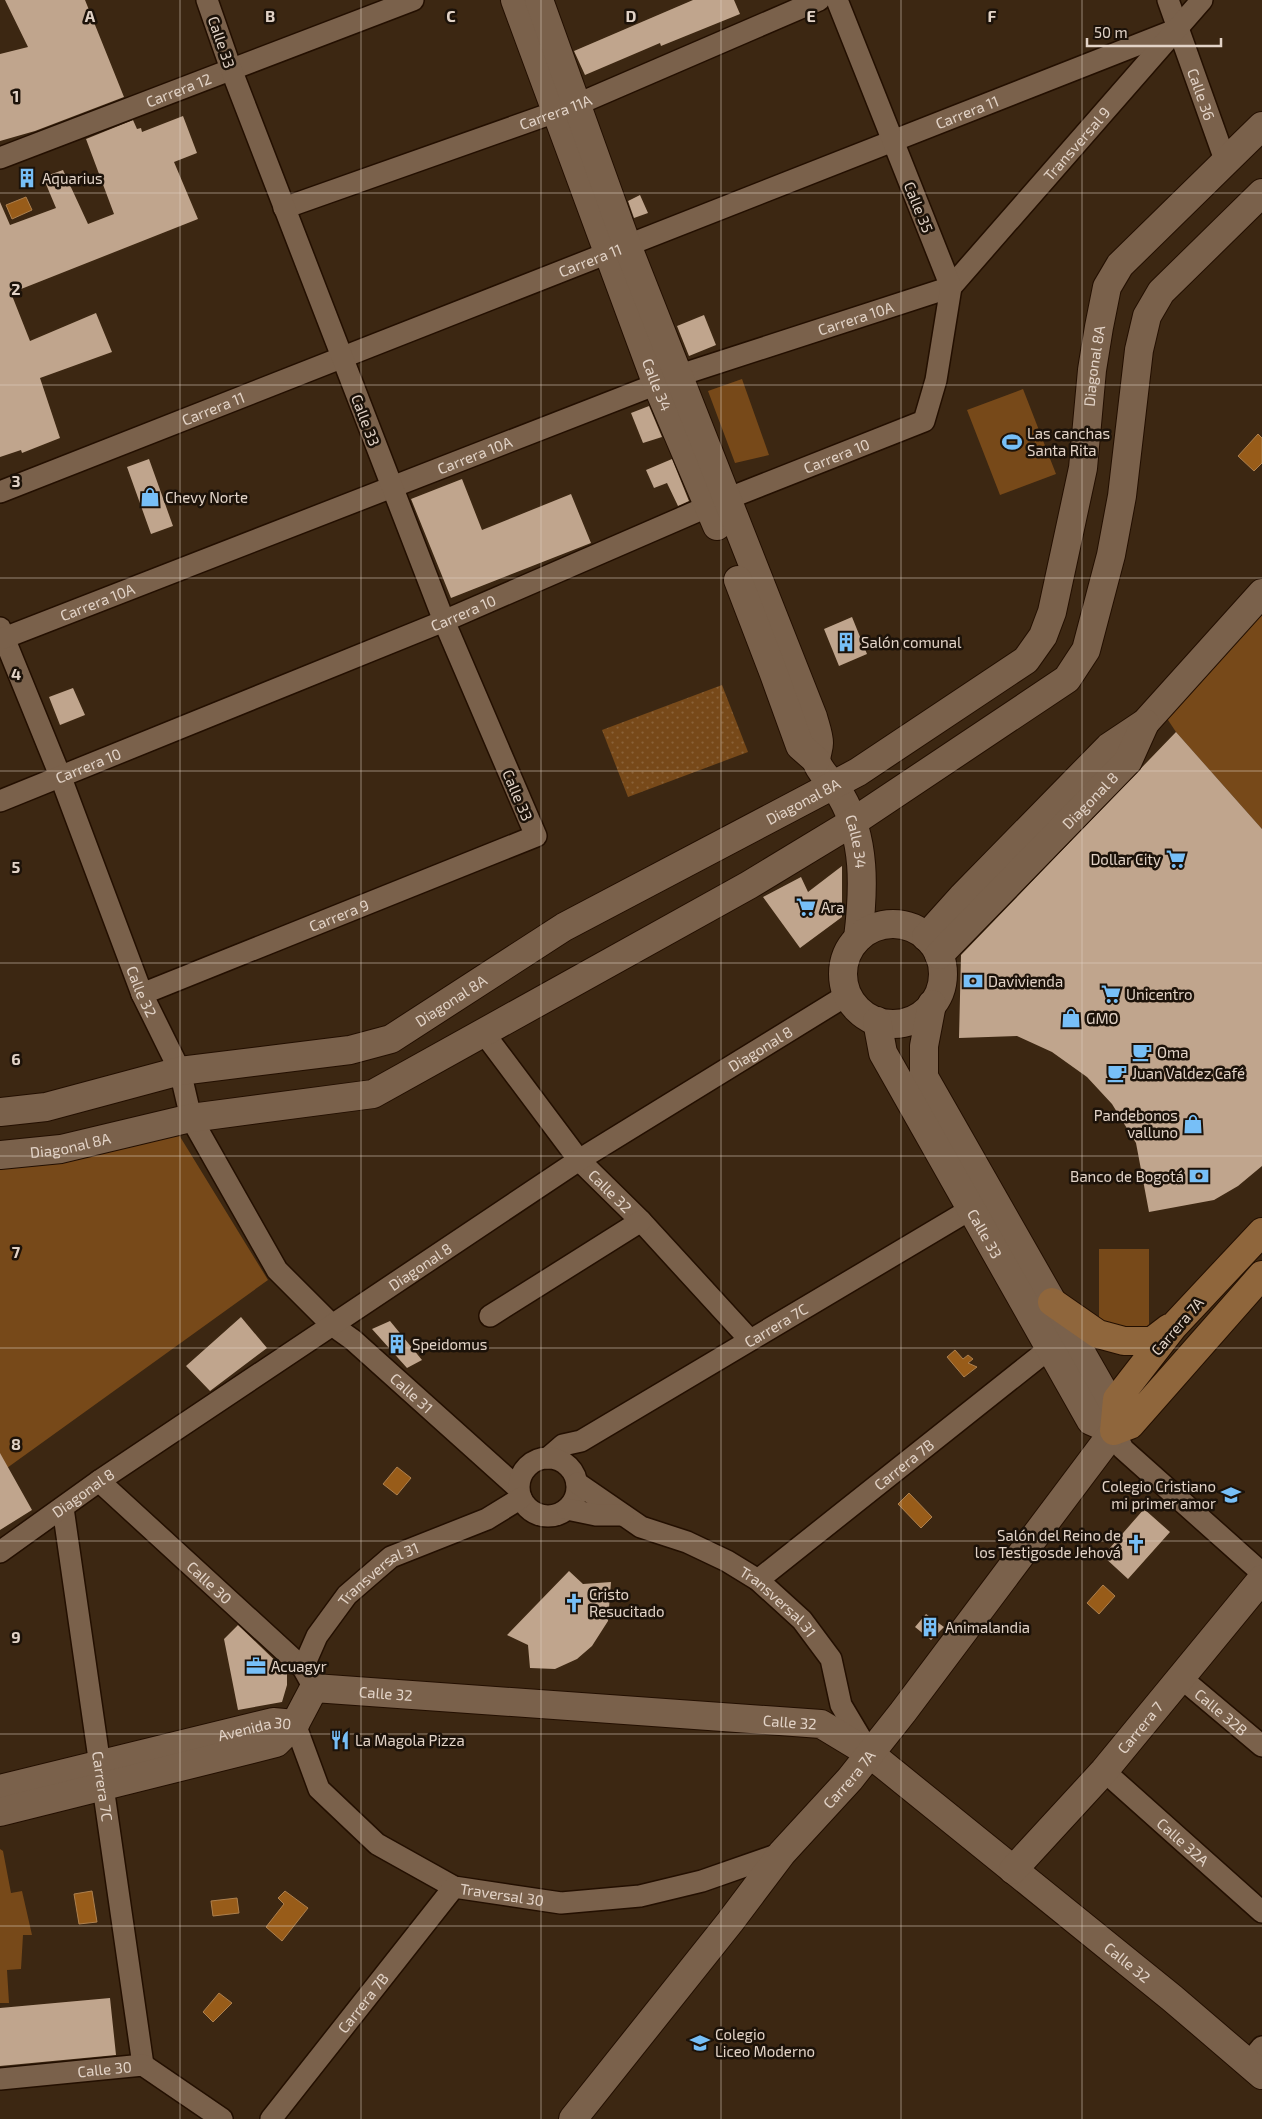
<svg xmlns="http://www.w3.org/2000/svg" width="1262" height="2119" viewBox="0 0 1262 2119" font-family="'Exo 2',sans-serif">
	<defs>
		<pattern id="park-dots" width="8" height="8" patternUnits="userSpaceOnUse" patternTransform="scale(1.25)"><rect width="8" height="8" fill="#774919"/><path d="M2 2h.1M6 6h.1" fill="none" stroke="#8a6239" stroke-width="1.8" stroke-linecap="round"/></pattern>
	</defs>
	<rect width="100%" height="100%" fill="#3c2712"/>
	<path fill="#774919" d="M 742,379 L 769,455 L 735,463 L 708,391 Z
		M 1023,389 L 1056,474 L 1000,495 L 967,410 Z
		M 1262,589 L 1262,829 L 1176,732 L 1156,702 Z
		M 179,1135 L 268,1280 L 0,1473 L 0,1167 Z
		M 1099,1249 L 1149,1249 L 1149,1326 L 1099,1326 Z
		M 0,1849 L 3,1851 L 11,1893 L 22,1891 L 32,1935 L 23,1935 L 21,1969 L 7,1970 L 9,2003 L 0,2003 Z"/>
	<path fill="url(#park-dots)" d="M 722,685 L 748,752 L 628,797 L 602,730 Z"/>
	<path fill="#985c19" stroke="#ae804d" d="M 26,197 L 32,210 L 12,219 L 6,205 Z
		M 1258,434 L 1262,438 L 1262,463 L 1254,471 L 1238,456 Z
		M 955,1350 L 963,1359 L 968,1355 L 973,1359 L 968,1363 L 977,1367 L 964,1377 L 947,1357 Z
		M 397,1467 L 411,1478 L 397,1495 L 383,1484 Z
		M 909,1493 L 932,1517 L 921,1528 L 898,1504 Z
		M 1103,1585 L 1115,1596 L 1099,1614 L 1087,1603 Z
		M 92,1891 L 97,1922 L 79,1924 L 74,1894 Z
		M 285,1891 L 308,1908 L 282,1941 L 266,1927 L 284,1904 L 278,1898 Z
		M 237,1898 L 239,1913 L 213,1916 L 211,1901 Z
		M 219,1993 L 232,2003 L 213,2022 L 203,2012 Z"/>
	<path fill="#c0a58d" d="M 5,0 L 85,0 L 124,97 L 35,131 L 0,141 L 0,54 L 28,47 Z
		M 693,0 L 734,0 L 740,14 L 661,46 L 660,43 L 585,75 L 574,51 Z
		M 183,116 L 197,153 L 174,162 L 198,219 L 11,293 L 30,341 L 96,313 L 112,352 L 40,378 L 60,438 L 22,453 L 21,450 L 0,457 L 0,202 L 10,225 L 56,208 L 43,177 L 63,170 L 88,224 L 114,214 L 86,139 L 133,120 L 137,129 L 141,128 L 142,132 Z
		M 640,195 L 648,213 L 634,218 L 628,201 Z
		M 704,315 L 716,345 L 689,356 L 677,326 Z
		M 649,406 L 662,437 L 643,443 L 631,413 Z
		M 149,459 L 173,526 L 151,534 L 127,467 Z
		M 672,459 L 689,501 L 678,506 L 667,483 L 654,488 L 646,470 Z
		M 462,479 L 482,530 L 571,494 L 591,543 L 451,598 L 411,499 Z
		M 852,617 L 867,654 L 839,666 L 824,629 Z
		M 73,688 L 85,715 L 60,725 L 49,697 Z
		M 1176,732 L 1262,829 L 1262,1166 L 1238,1186 L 1214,1200 L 1149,1212 L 1136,1143 L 1112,1104 L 1087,1077 L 1052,1052 L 1017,1036 L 959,1038 L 961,955 Z
		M 842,866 L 842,917 L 800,948 L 763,897 L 801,877 L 808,892 Z
		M 241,1317 L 267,1348 L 210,1391 L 186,1366 Z
		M 390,1321 L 422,1360 L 407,1368 L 372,1329 Z
		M 0,1453 L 32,1510 L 0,1530 Z
		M 1144,1509 L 1170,1532 L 1128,1579 L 1103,1556 Z
		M 569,1571 L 583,1584 L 611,1582 L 608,1621 L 592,1646 L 577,1659 L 555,1669 L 530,1668 L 528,1645 L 507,1635 Z
		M 926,1614 L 944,1627 L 931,1640 L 915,1627 Z
		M 238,1625 L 287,1672 L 287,1685 L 282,1702 L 238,1710 L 224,1639 Z
		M 110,1998 L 116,2055 L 0,2066 L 0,2008 Z"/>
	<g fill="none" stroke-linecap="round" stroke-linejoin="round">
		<defs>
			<g id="minor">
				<path id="s1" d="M 1168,0 L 1225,160"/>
				<path id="s2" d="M 0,158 L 413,0"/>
				<path id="s3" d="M 284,208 L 578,104 L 819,0"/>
				<path id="s4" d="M 0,492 L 1175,30"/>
				<path id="s5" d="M 0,628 L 61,778 L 142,994 L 180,1071 L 191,1118 L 277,1270 L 332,1325 L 353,1340 L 518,1488"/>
				<path id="s6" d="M 4,638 L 680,375 L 951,287 L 1202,0"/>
				<path id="s7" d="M 0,801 L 444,621 L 709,506 L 924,421 L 936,380 L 951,287 L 837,0"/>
				<path id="s8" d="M 142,994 L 536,836 L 444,621 L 231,69 L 207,0"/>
				<path id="s9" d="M 483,1032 L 579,1160 L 641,1221 L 750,1340"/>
				<path d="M 490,1316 L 641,1221"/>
				<path d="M 1114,1431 L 1123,1449 L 1262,1573"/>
				<path id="s10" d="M 548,1458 L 563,1445 L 581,1441 L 971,1209"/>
				<circle cx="548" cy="1487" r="29"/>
				<path id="s11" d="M 99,1481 L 303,1668 L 314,1688"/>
				<path id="s12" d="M 577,1483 L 641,1527 L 687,1542 L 727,1561 L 758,1580 L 802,1620 L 831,1659 L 841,1705 L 869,1752"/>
				<path id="s13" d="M 63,1508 L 143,2065"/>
				<path d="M 567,1509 L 596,1515 L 623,1515"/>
				<path id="s14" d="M 0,1552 L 99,1481 L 579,1160 L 847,995"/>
				<path id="s15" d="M 758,1580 L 1050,1348"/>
				<path id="s16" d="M 303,1668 L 317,1636 L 347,1595 L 391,1557 L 487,1519 L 521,1498"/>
				<path id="s17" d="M 1180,1677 L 1262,1746"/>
				<path id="s18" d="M 295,1724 L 319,1789 L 377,1844 L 454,1887 L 561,1903 L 640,1896 L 702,1881 L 782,1853"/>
				<path id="s19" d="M 1104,1771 L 1262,1912"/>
				<path d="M 1248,2064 L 1262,2047"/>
				<path id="s20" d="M 0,2079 L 143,2065 L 222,2119"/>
				<path id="s21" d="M 271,2119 L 454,1887"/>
			</g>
			<g id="tertiary">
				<path id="s22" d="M 515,0 L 657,385 L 717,526"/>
				<path id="s23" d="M 539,0 L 627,245 L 813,717 C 815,725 819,735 819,743 C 819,750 814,758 818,765 C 823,776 835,785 841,796 C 866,839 864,889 858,938"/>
				<path d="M 738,580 L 774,674 L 800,746 L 816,760"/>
				<circle cx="893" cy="974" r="50"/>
				<path d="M 926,937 L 962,897 L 1109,747 L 1145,723 L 1262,593"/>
				<path id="s24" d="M 939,955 L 1128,761 L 1145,723"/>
				<path d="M 932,1004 L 924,1046 L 924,1077 L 1106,1396 L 1114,1430"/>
				<path id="s25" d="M 877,1021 L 883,1053 L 1091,1421 L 1114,1431"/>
				<path id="s26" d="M 0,1112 L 46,1107 L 180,1071 L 350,1050 L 391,1039 L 564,927 L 858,772 L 1026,660 L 1043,636 L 1052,612 L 1083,468 L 1092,370 L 1099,327 L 1107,287 L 1120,265 L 1262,126"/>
				<path id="s27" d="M 0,1155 L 61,1149 L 191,1118 L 373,1094 L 749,885 L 853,822 L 1067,679 L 1086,650 L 1111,555 L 1122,496 L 1139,350 L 1147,316 L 1161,292 L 1262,193"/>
				<path id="s28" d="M 0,1789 L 273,1722 L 295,1724"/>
				<path id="s29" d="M 0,1812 L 276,1743 L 295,1724 L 314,1688 L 821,1724 L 869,1753 L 1172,1998 L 1262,2075"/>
				<path id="s30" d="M 1013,1870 L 1104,1771 L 1262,1579"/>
				<path id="s31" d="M 573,2119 L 730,1922 L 782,1853 L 850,1779 L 903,1712 L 1114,1431"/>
			</g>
			<path id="secondary" d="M 1262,1232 L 1173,1327 L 1117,1399 L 1114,1431 L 1130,1425 L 1262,1275
				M 1052,1302 L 1098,1334 L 1124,1341 L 1152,1341 L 1169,1328"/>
		</defs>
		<use href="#minor" stroke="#230f00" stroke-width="24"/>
		<use href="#tertiary" stroke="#230f00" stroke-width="30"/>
		<use href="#secondary" stroke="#230f00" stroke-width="30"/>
		<use href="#minor" stroke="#7a614b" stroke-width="21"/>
		<use href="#tertiary" stroke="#7a614b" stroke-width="28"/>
		<use href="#secondary" stroke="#8f663c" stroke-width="28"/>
	</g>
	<path fill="none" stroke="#e2d3c7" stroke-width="1" stroke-opacity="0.55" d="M 180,0 L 180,2119M 361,0 L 361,2119M 541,0 L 541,2119M 721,0 L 721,2119M 901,0 L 901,2119M 1082,0 L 1082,2119M 0,193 L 1262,193M 0,385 L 1262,385M 0,578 L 1262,578M 0,771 L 1262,771M 0,963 L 1262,963M 0,1156 L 1262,1156M 0,1348 L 1262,1348M 0,1541 L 1262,1541M 0,1734 L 1262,1734M 0,1926 L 1262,1926"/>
	<defs>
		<symbol id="building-bare" viewBox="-9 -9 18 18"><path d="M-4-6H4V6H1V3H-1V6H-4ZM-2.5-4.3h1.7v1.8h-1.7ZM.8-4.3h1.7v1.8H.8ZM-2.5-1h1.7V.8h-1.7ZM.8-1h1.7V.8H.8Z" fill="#77bff7" stroke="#1c1209" stroke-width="2.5" paint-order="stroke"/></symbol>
		<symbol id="stadium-bare" viewBox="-9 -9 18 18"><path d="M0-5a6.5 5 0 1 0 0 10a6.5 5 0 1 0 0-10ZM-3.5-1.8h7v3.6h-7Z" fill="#77bff7" stroke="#1c1209" stroke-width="2.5" paint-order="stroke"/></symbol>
		<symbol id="shop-bare" viewBox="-9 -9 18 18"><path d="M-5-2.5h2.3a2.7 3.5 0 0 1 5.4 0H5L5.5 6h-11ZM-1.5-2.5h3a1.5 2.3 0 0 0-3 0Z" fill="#77bff7" stroke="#1c1209" stroke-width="2.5" paint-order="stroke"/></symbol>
		<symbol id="supermarket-bare" viewBox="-9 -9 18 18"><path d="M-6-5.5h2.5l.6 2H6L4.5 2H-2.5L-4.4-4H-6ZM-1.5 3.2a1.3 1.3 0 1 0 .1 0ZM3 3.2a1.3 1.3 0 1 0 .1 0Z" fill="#77bff7" stroke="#1c1209" stroke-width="2.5" paint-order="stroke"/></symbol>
		<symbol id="bank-bare" viewBox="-9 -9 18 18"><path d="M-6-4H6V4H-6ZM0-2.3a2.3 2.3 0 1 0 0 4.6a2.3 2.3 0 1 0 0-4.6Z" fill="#77bff7" stroke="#1c1209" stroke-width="2.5" paint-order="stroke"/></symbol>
		<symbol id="cafe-bare" viewBox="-9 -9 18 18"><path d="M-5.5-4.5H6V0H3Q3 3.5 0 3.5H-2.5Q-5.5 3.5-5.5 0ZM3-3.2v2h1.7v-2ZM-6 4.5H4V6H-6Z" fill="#77bff7" stroke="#1c1209" stroke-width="2.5" paint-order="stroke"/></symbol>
		<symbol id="school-bare" viewBox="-9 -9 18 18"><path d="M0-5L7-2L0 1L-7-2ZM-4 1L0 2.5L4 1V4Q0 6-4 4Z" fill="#77bff7" stroke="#1c1209" stroke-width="2.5" paint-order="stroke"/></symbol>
		<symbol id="church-bare" viewBox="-9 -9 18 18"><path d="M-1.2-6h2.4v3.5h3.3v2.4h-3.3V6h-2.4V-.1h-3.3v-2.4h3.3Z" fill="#77bff7" stroke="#1c1209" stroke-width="2.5" paint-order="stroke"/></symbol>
		<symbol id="office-bare" viewBox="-9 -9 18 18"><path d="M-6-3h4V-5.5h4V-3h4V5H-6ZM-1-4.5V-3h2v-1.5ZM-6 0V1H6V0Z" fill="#77bff7" stroke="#1c1209" stroke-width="2.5" paint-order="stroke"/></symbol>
		<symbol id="restaurant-bare" viewBox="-9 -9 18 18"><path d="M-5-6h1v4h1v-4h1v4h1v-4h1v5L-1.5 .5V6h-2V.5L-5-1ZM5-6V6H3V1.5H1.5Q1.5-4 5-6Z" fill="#77bff7" stroke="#1c1209" stroke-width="2.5" paint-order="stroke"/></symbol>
	</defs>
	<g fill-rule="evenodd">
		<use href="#building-bare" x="13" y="164" width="28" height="28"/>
		<use href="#stadium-bare" x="998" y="428" width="28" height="28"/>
		<use href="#shop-bare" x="136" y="483" width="28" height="28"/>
		<use href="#building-bare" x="832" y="628" width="28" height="28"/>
		<use href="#supermarket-bare" x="1162" y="845" width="28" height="28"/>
		<use href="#supermarket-bare" x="792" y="893" width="28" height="28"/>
		<use href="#bank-bare" x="959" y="967" width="28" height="28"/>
		<use href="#supermarket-bare" x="1097" y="980" width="28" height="28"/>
		<use href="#shop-bare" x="1057" y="1004" width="28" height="28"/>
		<use href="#cafe-bare" x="1128" y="1038" width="28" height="28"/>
		<use href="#cafe-bare" x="1103" y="1059" width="28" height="28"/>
		<use href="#shop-bare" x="1179" y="1110" width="28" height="28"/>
		<use href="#bank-bare" x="1185" y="1162" width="28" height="28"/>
		<use href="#building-bare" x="383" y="1330" width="28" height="28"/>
		<use href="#school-bare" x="1217" y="1481" width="28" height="28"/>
		<use href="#church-bare" x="1122" y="1530" width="28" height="28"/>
		<use href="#church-bare" x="560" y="1589" width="28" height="28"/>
		<use href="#building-bare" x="916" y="1613" width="28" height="28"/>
		<use href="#office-bare" x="242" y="1652" width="28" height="28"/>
		<use href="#restaurant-bare" x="326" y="1726" width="28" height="28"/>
		<use href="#school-bare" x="686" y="2029" width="28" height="28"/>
	</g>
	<g text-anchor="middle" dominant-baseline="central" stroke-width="5" stroke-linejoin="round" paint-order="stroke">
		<g font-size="15" fill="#e2d3c7" stroke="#1c1209">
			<text transform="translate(222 42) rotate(71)">Calle 33</text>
			<text stroke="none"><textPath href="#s2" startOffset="191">Carrera 12</textPath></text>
			<text stroke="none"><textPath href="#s1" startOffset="100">Calle 36</textPath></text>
			<text stroke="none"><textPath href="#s3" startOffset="288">Carrera 11A</textPath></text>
			<text stroke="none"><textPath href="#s4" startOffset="1039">Carrera 11</textPath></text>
			<text stroke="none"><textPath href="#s6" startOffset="1201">Transversal 9</textPath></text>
			<text transform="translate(919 207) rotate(68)">Calle 35</text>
			<text stroke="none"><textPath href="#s4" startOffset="634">Carrera 11</textPath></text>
			<text stroke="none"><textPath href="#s6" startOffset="910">Carrera 10A</textPath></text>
			<text stroke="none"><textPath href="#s26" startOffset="1444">Diagonal 8A</textPath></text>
			<text stroke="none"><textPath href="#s22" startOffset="410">Calle 34</textPath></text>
			<text stroke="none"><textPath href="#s4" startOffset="229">Carrera 11</textPath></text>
			<text transform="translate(366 420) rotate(69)">Calle 33</text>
			<text stroke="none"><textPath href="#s6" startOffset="505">Carrera 10A</textPath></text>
			<text stroke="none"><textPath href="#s7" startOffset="905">Carrera 10</textPath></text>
			<text stroke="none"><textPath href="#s6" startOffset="100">Carrera 10A</textPath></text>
			<text stroke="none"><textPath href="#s7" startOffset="500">Carrera 10</textPath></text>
			<text stroke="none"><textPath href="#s7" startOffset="95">Carrera 10</textPath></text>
			<text transform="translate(518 795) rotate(67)">Calle 33</text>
			<text stroke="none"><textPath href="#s24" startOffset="216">Diagonal 8</textPath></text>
			<text stroke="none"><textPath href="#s26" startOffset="875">Diagonal 8A</textPath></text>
			<text stroke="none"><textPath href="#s23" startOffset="904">Calle 34</textPath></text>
			<text stroke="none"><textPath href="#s8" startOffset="212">Carrera 9</textPath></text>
			<text stroke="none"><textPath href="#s5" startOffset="390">Calle 32</textPath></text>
			<text stroke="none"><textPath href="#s26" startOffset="470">Diagonal 8A</textPath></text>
			<text stroke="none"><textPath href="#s14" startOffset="912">Diagonal 8</textPath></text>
			<text stroke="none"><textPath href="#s27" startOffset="71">Diagonal 8A</textPath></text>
			<text stroke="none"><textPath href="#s9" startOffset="204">Calle 32</textPath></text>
			<text stroke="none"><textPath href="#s25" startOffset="240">Calle 33</textPath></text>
			<text stroke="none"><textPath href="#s14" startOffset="508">Diagonal 8</textPath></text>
			<text stroke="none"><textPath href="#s10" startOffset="265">Carrera 7C</textPath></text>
			<text transform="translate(1177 1326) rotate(-49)">Carrera 7A</text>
			<text stroke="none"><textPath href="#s5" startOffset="884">Calle 31</textPath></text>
			<text stroke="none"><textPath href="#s15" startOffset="186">Carrera 7B</textPath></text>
			<text stroke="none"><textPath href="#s14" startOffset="102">Diagonal 8</textPath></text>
			<text stroke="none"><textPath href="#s16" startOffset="124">Transversal 31</textPath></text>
			<text stroke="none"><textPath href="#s11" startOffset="150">Calle 30</textPath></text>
			<text stroke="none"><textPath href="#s12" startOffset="236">Transversal 31</textPath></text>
			<text stroke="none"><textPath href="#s29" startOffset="424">Calle 32</textPath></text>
			<text stroke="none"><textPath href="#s17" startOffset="54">Calle 32B</textPath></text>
			<text stroke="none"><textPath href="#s29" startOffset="829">Calle 32</textPath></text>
			<text stroke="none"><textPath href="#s30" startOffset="191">Carrera 7</textPath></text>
			<text stroke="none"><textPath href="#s28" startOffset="262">Avenida 30</textPath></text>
			<text stroke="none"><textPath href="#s31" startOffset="438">Carrera 7A</textPath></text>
			<text stroke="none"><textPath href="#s13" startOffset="281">Carrera 7C</textPath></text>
			<text stroke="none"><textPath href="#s19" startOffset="106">Calle 32A</textPath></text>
			<text stroke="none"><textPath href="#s18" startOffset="286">Traversal 30</textPath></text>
			<text stroke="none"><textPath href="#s29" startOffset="1249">Calle 32</textPath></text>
			<text stroke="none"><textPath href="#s21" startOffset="148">Carrera 7B</textPath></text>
			<text stroke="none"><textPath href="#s20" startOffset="105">Calle 30</textPath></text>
		</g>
		<g font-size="15" fill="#e2d3c7" stroke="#1c1209" text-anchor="start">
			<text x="42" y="178">Aquarius</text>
			<text x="1027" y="433">Las canchas<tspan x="1027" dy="17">Santa Rita</tspan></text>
			<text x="165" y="497">Chevy Norte</text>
			<text x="861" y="642">Salón comunal</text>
			<text x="1161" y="859" text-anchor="end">Dollar City</text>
			<text x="821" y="907">Ara</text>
			<text x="988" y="981">Davivienda</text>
			<text x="1126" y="994">Unicentro</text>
			<text x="1086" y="1018">GMO</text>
			<text x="1157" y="1052">Oma</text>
			<text x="1132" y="1073">Juan Valdez Café</text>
			<text x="1178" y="1115" text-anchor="end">Pandebonos<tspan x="1178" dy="17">valluno</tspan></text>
			<text x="1184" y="1176" text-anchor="end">Banco de Bogotá</text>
			<text x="412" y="1344">Speidomus</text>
			<text x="1216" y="1486" text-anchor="end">Colegio Cristiano<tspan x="1216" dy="17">mi primer amor</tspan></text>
			<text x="1121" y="1535" text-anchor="end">Salón del Reino de<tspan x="1121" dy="17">los Testigosde Jehová</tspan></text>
			<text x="589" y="1594">Cristo<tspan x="589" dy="17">Resucitado</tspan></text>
			<text x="945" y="1627">Animalandia</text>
			<text x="271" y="1666">Acuagyr</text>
			<text x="355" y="1740">La Magola Pizza</text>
			<text x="715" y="2034">Colegio<tspan x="715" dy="17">Liceo Moderno</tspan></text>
		</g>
	</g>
	<g font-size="16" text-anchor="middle" font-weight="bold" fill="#e2d3c7" stroke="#1c1209" stroke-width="5" stroke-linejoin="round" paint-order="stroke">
		<text x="90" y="22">A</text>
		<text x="270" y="22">B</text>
		<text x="451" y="22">C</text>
		<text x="631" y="22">D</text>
		<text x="811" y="22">E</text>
		<text x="992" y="22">F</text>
		<text x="16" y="102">1</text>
		<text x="16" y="295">2</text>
		<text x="16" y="487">3</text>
		<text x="16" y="680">4</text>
		<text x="16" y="873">5</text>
		<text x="16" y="1065">6</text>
		<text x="16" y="1258">7</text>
		<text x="16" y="1450">8</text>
		<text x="16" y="1643">9</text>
	</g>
	<path d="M1087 38v8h134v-8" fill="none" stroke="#e2d3c7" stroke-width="2.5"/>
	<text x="1094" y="38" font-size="15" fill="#e2d3c7" stroke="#1c1209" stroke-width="4" paint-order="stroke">50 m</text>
</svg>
